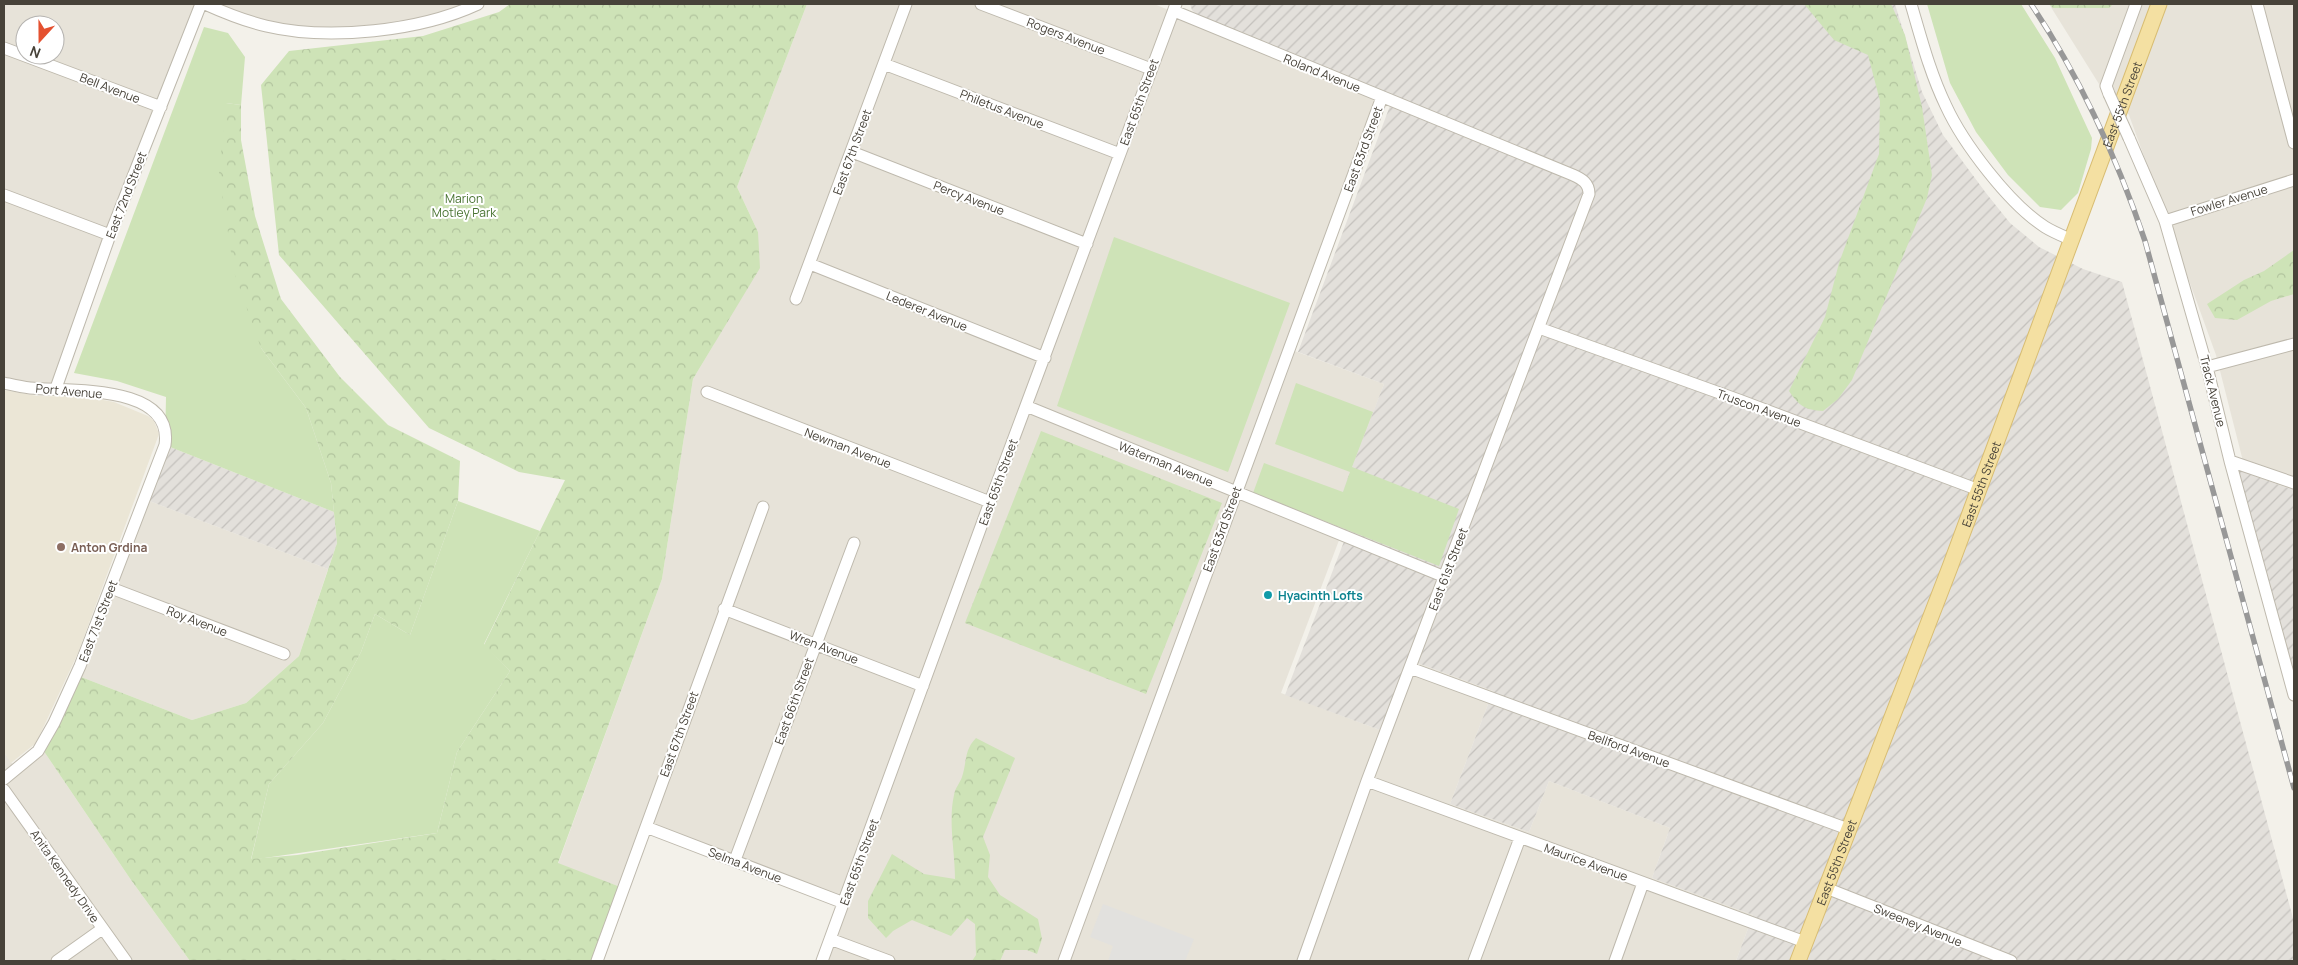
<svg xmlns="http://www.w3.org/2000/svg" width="2298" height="965" viewBox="0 0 2298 965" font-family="Manrope,sans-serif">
	<defs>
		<pattern id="industrial-furrows" width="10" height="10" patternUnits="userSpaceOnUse" patternTransform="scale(1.25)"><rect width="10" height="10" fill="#e3e0db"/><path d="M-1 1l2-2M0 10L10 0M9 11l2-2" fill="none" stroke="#c4c1bd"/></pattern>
		<pattern id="forest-crowns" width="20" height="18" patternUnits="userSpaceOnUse" patternTransform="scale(1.25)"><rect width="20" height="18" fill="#cee3b7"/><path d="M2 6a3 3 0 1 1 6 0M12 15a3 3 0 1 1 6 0" fill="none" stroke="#b2c49e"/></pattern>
	</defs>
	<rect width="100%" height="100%" fill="#f3f1ea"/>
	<path fill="#e7e3d9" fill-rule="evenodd" d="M 4,4 L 201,4 L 56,388 L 4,383 ZM 25,25 L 55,25 L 55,55 L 25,55 Z
		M 205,4 L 478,4 L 394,27 L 296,30 Z
		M 807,4 L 1154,4 L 1382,97 L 1289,349 L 1384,384 L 1329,530 L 1341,535 L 1281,693 L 1380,730 L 1407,659 L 1493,691 L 1450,804 L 1529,832 L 1549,781 L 1670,828 L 1652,878 L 1753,915 L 1736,961 L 822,961 L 844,904 L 646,827 L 623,888 L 558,864 L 662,579 L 693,379 L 714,344 L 758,232 L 737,187 Z
		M 2049,4 L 2294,4 L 2294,490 L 2246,473 L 2216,355 L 2129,115 L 2099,84 Z
		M 144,499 L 328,569 L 299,656 L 246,703 L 192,720 L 76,675 Z
		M 41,747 L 131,880 L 190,961 L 4,961 L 4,752 L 16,769 Z"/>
	<path fill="url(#industrial-furrows)" d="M 1190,4 L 1895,4 L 1922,92 L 1943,135 L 1986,193 L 2010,223 L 2039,247 L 2083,269 L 2122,282 L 2294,922 L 2294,961 L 1736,961 L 1753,915 L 1652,878 L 1670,828 L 1549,781 L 1529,832 L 1450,804 L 1493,691 L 1407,659 L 1380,730 L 1285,695 L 1348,531 L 1330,524 L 1384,384 L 1298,352 L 1394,95 L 1198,16 L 1192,10 Z
		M 165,445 L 334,512 L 337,543 L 328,569 L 144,499 Z
		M 2230,461 L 2245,466 L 2246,473 L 2294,490 L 2294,695 Z"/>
	<path fill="#ebe6d6" d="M 4,390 L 37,396 L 87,397 L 114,402 L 148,416 L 154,421 L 159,434 L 78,653 L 36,743 L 11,763 L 4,752 Z"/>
	<path fill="#cee3b7" d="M 1927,4 L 2021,4 L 2055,58 L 2092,138 L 2091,149 L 2078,193 L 2061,210 L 2040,207 L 2008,175 L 1976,132 L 1950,83 Z
		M 204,27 L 228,33 L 245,57 L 241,105 L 226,103 L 261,348 L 306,408 L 331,483 L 334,512 L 165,445 L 166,397 L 117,381 L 74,373 Z
		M 1114,237 L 1290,303 L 1228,472 L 1057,406 Z
		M 1296,383 L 1373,412 L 1352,467 L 1459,509 L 1439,566 L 1253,493 L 1264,463 L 1343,492 L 1350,472 L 1275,444 Z
		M 458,501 L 540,531 L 484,644 L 510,671 L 457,752 L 437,833 L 251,860 L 269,784 L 323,723 L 361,652 L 375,614 L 410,635 Z"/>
	<path fill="url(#forest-crowns)" d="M 510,4 L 807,4 L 737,187 L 758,232 L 760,268 L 693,379 L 662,579 L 558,863 L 623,888 L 597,961 L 190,961 L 131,880 L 41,747 L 76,675 L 192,720 L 246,703 L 299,656 L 337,543 L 331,483 L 306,408 L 261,348 L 234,272 L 219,174 L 226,103 L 241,105 L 241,140 L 255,216 L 281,299 L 340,377 L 388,425 L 460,461 L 458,501 L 410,635 L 375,614 L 361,652 L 323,723 L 269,784 L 251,859 L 297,855 L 437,833 L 457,752 L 510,671 L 484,645 L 565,480 L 519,472 L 429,428 L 279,255 L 261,85 L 289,51 L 423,36 L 499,12 Z
		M 1804,4 L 1891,4 L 1905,35 L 1922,107 L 1932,175 L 1927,198 L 1852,380 L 1838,399 L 1823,411 C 1805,410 1799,406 1789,391 L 1825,317 L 1839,263 L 1879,154 L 1880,101 L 1868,55 L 1834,40 Z
		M 2049,4 L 2113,4 L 2109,8 L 2053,8 Z
		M 2294,250 L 2294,294 L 2271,301 L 2237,320 L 2215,318 L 2207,304 L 2244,280 L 2264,271 Z
		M 1041,431 L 1222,503 L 1146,694 L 965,623 Z
		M 976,738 L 1015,758 L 983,837 L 990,855 L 988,877 L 1000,895 L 1038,919 L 1042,939 L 1037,954 L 1027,950 L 1005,950 L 1000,961 L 972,961 L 976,955 L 975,924 L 967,918 L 951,936 L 912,920 L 893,931 L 886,938 L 868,918 L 868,901 L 892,854 L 924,874 L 955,879 C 955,852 948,821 954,795 C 955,788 960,783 962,777 C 967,762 964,750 976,738 Z"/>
	<path fill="#e2e1de" d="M 1103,904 L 1194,939 L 1185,961 L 1108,961 L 1113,946 L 1090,937 Z"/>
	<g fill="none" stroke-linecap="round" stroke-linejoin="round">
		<defs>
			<path id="minor" d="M 205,4 C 225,13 245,21 266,26 C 329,41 420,31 478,4
				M 981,4 L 1151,69
				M 1911,4 C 1921,38 1930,73 1946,106 C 1963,143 2009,204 2045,227 C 2053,232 2063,236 2072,240
				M 2257,4 L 2294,143
				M 1174,11 L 1573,175 C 1582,179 1589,183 1589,194 L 1367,781 L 1303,961
				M 4,48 L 161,107
				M 884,64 L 1120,154
				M 2109,94 L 2106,86 L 2136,4
				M 2129,138 L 2165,221 L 2207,367 L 2230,461 L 2294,695
				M 852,152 L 1087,244
				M 4,195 L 110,235
				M 2165,221 L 2294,180
				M 810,264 L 1045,358
				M 796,299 L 906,4
				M 1539,328 L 1739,400 L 1979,490
				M 2207,367 L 2294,344
				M 4,383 C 13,385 21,387 30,388 C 68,392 174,383 165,445 L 80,666 L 54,723 L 38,751 L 4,779
				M 56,388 L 110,235 L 201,4
				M 707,392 L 990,502
				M 1026,406 L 1445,577
				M 2230,461 L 2294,483
				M 111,588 L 284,654
				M 724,609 L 923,686
				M 1410,668 L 1848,829
				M 1367,781 L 1805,942
				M 4,790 L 126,961
				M 646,827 L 844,903
				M 735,860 L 854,543
				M 1826,888 L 2011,961
				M 830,939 L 889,961
				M 57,961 L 102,929
				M 597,961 L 763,507
				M 822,961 L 990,502 L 1176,4
				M 1064,961 L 1382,97
				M 1474,961 L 1520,838
				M 1615,961 L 1643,883"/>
			<g id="major">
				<path id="s1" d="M 1798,961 L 1950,567 L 2159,4"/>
			</g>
		</defs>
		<use href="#minor" stroke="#beb9ad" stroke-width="13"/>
		<use href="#major" stroke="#d8bd73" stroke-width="17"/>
		<use href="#minor" stroke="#fff" stroke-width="11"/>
		<use href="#major" stroke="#f4e0a2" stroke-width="15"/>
		<defs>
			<path id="rail" d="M 2031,4 C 2080,77 2117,158 2145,241 L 2294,788"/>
		</defs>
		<use href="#rail" stroke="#989898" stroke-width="5.5"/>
		<use href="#rail" stroke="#fff" stroke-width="4" stroke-dasharray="11" stroke-linecap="butt"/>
		<defs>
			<path id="minor-bridge" d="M 2109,94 L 2129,138"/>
		</defs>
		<use href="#minor-bridge" stroke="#beb9ad" stroke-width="13" stroke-linecap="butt"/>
		<use href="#minor-bridge" stroke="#fff" stroke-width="11"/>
	</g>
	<circle fill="#8d6e63" stroke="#fff" stroke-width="2" cx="61" cy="547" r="5"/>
	<circle fill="#0f9aa8" stroke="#fff" stroke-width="2" cx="1268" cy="595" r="5"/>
	<g text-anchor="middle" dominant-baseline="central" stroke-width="4" stroke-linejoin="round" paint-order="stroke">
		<g font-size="12" fill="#474239" stroke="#fff">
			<text transform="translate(1066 36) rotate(21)">Rogers Avenue</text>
			<text transform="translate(1322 73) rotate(22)">Roland Avenue</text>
			<text transform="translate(110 88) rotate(21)">Bell Avenue</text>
			<text transform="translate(1139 102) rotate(-70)">East 65th Street</text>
			<text stroke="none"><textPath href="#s1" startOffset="916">East 55th Street</textPath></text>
			<text transform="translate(1002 109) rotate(21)">Philetus Avenue</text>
			<text transform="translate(1363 149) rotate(-70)">East 63rd Street</text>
			<text transform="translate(852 152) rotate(-70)">East 67th Street</text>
			<text transform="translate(126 195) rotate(-69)">East 72nd Street</text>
			<text transform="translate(969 198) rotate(21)">Percy Avenue</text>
			<text transform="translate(2229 200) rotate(-17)">Fowler Avenue</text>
			<text transform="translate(927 311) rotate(22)">Lederer Avenue</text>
			<text transform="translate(69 391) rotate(5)">Port Avenue</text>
			<text transform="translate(2213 391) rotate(76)">Track Avenue</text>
			<text transform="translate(1759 408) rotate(20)">Truscon Avenue</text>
			<text transform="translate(848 448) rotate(21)">Newman Avenue</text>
			<text transform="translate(1166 464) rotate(22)">Waterman Avenue</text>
			<text transform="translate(998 482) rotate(-70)">East 65th Street</text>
			<text stroke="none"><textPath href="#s1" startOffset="511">East 55th Street</textPath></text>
			<text transform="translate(1222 529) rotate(-70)">East 63rd Street</text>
			<text transform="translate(1448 569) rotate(-69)">East 61st Street</text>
			<text transform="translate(98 621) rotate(-69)">East 71st Street</text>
			<text transform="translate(197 621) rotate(21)">Roy Avenue</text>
			<text transform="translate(824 647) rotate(21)">Wren Avenue</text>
			<text transform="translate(794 701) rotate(-70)">East 66th Street</text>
			<text transform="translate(679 734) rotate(-70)">East 67th Street</text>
			<text transform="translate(1629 749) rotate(20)">Bellford Avenue</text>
			<text transform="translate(859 862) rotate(-70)">East 65th Street</text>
			<text transform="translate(1586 862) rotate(20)">Maurice Avenue</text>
			<text stroke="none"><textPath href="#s1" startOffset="106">East 55th Street</textPath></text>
			<text transform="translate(745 865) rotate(21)">Selma Avenue</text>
			<text transform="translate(65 876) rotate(55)">Anita Kennedy Drive</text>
			<text transform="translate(1918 925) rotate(22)">Sweeney Avenue</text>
		</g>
		<g font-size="12" fill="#487331" stroke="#fff">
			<text x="464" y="198">Marion<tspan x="464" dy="14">Motley Park</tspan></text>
		</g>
		<g font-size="12" font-weight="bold" fill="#785e54" stroke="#fff" text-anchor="start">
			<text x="71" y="547">Anton Grdina</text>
		</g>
		<g font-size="12" font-weight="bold" fill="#0d838f" stroke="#fff" text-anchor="start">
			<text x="1278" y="595">Hyacinth Lofts</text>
		</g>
	</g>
	<rect width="2298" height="965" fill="none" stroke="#474239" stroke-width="10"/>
	<g transform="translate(40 40) rotate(201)"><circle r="24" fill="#ffffff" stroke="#b5b3b0"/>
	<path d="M0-4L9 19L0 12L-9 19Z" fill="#e45130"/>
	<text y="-8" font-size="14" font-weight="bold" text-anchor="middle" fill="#474239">N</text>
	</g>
</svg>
